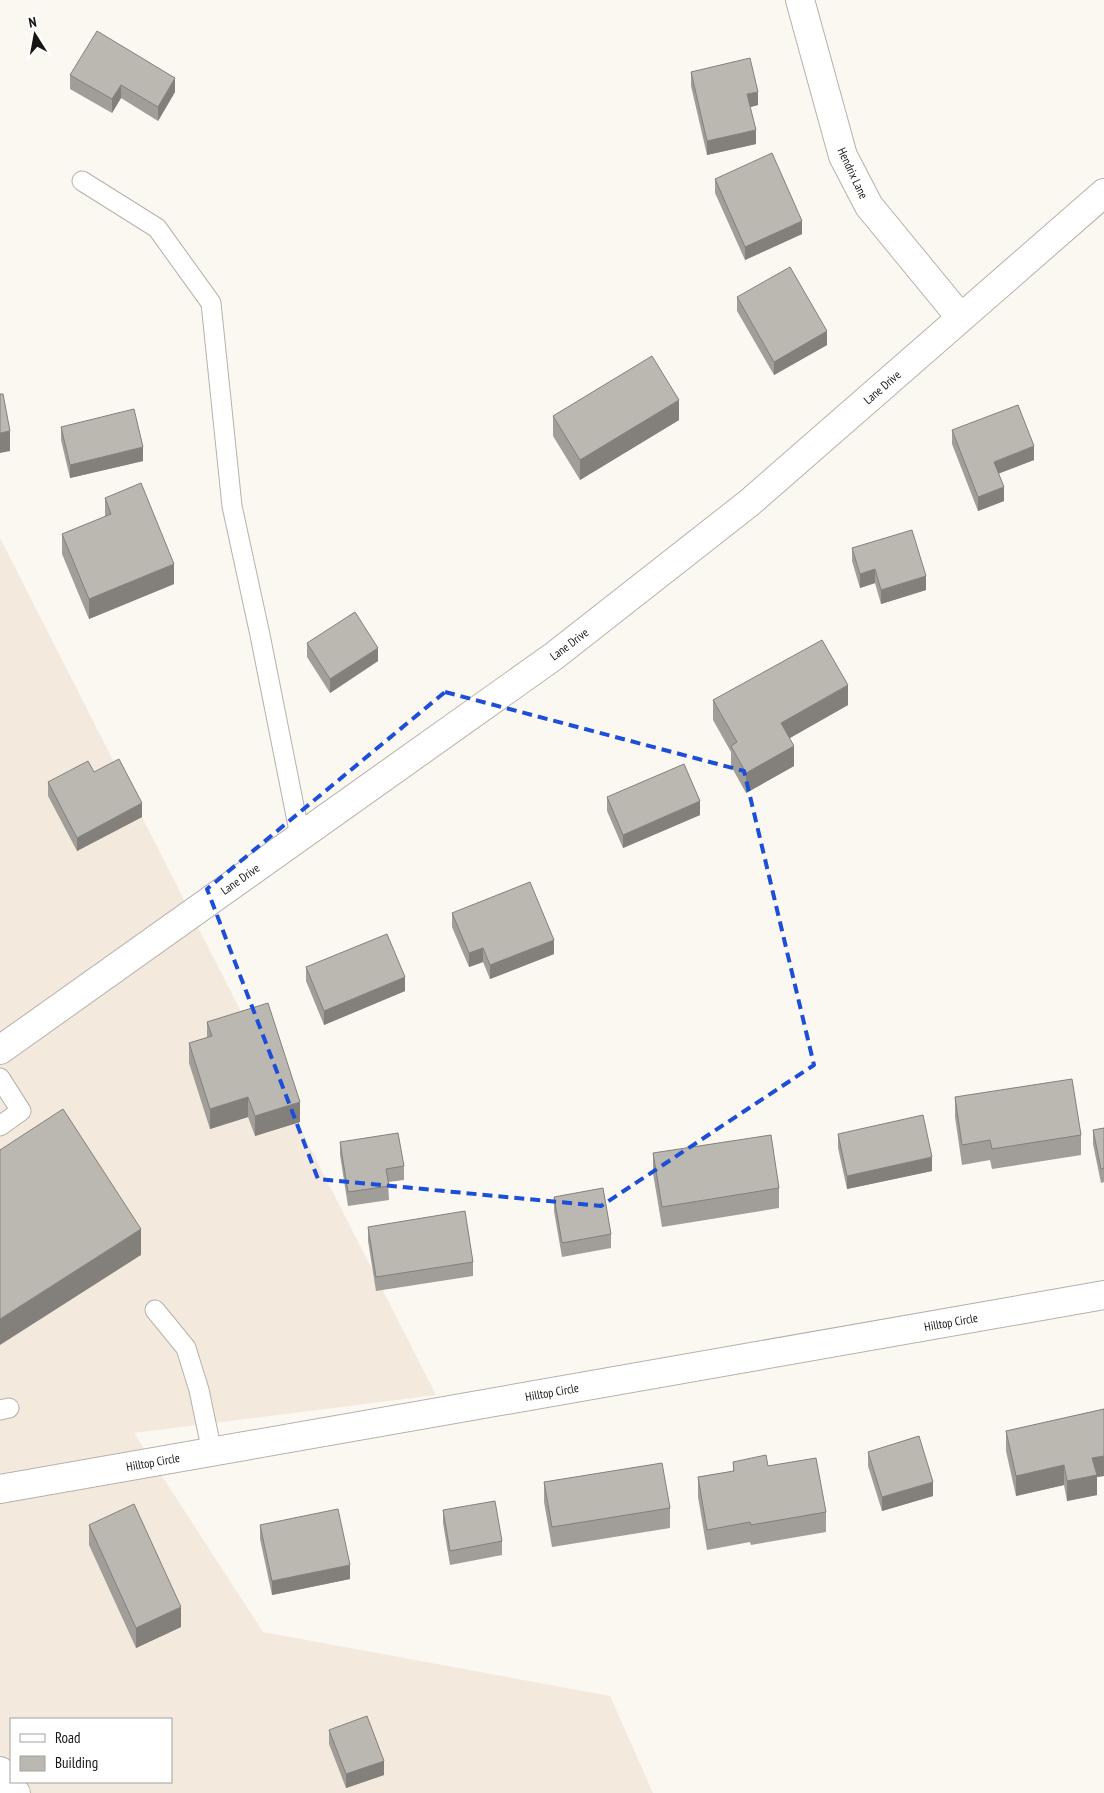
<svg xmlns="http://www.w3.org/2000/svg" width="1104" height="1793" viewBox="0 0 1104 1793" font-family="'PT Sans Narrow',sans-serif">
	<rect width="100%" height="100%" fill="#fbf7f1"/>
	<path fill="#f3e9dd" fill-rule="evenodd" d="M 0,538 L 436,1395 L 134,1433 L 263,1632 L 610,1696 L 653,1793 L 0,1793 ZM 11,1719 L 171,1719 L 171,1782 L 11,1782 Z"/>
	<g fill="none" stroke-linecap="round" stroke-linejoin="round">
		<defs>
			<path id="service" d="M 82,181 L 157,228 L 211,303 L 232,506 L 260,635 L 300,836
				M 0,1078 L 21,1111 L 0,1126
				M 155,1310 L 186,1348 L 199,1390 L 212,1452
				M 0,1410 L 9,1408"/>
			<path id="minor" d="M 800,0 L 843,156 L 869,206 L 961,318
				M 0,1050 L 554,656 L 749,503 L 1104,193
				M 0,1489 L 1104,1295"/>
			<path id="secondary" d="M 0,1771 L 16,1793"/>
		</defs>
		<use href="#service" stroke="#b5b1ab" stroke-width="21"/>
		<use href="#minor" stroke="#b5b1ab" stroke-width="30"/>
		<use href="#secondary" stroke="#b5b1ab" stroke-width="30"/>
		<use href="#service" stroke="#fff" stroke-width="19"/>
		<use href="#minor" stroke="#fff" stroke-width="28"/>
		<use href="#secondary" stroke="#fff" stroke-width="28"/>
	</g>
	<path fill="#a19d98" d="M 691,72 L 758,105 L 750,107 L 756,144 L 707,155 L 691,86 Z
		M 70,75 L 175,92 L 158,121 L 121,98 L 112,113 L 70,89 Z
		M 715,179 L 802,234 L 745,260 L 715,193 Z
		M 737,297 L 827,345 L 774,375 L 737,311 Z
		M 553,416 L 679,420 L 580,480 L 553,436 Z
		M 61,427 L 143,461 L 70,478 L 61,440 Z
		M 952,430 L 1034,460 L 998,474 L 1004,501 L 978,511 L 952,444 Z
		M 105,498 L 174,584 L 89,619 L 62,554 L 62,534 L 105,517 Z
		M 852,548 L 926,590 L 881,604 L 875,583 L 860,588 L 852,561 Z
		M 307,643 L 378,661 L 330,693 L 307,657 Z
		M 713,700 L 848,705 L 790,738 L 794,766 L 746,793 L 731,766 L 731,752 L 713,720 Z
		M 94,772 L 142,817 L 77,851 L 48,796 L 48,782 Z
		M 607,797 L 700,815 L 623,848 L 607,811 Z
		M 452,913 L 554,954 L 490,979 L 483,962 L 469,967 L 452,927 Z
		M 306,967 L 405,991 L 324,1025 L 306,981 Z
		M 207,1022 L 300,1122 L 255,1136 L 248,1117 L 210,1129 L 189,1063 L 189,1043 L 207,1038 Z
		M 955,1097 L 1081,1135 L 1081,1155 L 992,1169 L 990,1160 L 962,1165 L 955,1117 Z
		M 1104,1128 L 1104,1182 L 1101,1183 L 1093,1144 L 1093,1130 Z
		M 838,1134 L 932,1171 L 847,1189 L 838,1148 Z
		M 340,1142 L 404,1166 L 404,1180 L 388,1182 L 389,1200 L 348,1206 L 340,1155 Z
		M 653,1153 L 779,1188 L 779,1208 L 662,1227 L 653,1173 Z
		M 554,1197 L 611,1234 L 611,1248 L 562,1257 L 554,1211 Z
		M 368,1227 L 473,1262 L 473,1276 L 376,1291 L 368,1241 Z
		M 1104,1409 L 1104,1476 L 1097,1477 L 1097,1495 L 1067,1501 L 1064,1485 L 1016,1496 L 1006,1451 L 1006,1431 Z
		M 868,1452 L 933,1496 L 882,1511 L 868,1466 Z
		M 733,1462 L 768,1466 L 826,1512 L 826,1532 L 751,1545 L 750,1542 L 707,1550 L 698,1497 L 698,1477 L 733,1471 Z
		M 544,1482 L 670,1508 L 670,1528 L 552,1547 L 544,1502 Z
		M 443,1510 L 502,1541 L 502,1555 L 450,1565 L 443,1523 Z
		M 89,1525 L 181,1627 L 136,1648 L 89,1545 Z
		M 260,1525 L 350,1579 L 272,1595 L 260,1539 Z
		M 329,1730 L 384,1775 L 346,1788 L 329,1744 Z"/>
	<path fill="#83807c" d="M 175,78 L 175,92 L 158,121 L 158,107 Z
		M 121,85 L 121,98 L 112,113 L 112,99 Z
		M 758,92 L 758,105 L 747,108 L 747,94 Z
		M 756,130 L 756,144 L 707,155 L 707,141 Z
		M 802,221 L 802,234 L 745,260 L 745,247 Z
		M 827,331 L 827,345 L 774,375 L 774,362 Z
		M 679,400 L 679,420 L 580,480 L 580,460 Z
		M 10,431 L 10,451 L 0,453 L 0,433 Z
		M 1034,446 L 1034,460 L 994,475 L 994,462 Z
		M 143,447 L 143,461 L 70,478 L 70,465 Z
		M 1004,487 L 1004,501 L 978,511 L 978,497 Z
		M 174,564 L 174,584 L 89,619 L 89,599 Z
		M 875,569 L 875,583 L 860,588 L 860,574 Z
		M 926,576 L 926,590 L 881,604 L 881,590 Z
		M 378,648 L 378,661 L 330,693 L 330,679 Z
		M 848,685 L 848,705 L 781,743 L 781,723 Z
		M 794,746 L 794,766 L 746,793 L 746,773 Z
		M 700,801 L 700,815 L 623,848 L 623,835 Z
		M 142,803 L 142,817 L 77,851 L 77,838 Z
		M 554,940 L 554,954 L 490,979 L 490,965 Z
		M 483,948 L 483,962 L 469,967 L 469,953 Z
		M 405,977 L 405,991 L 324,1025 L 324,1011 Z
		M 248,1097 L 248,1117 L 210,1129 L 210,1109 Z
		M 300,1102 L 300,1122 L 255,1136 L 255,1116 Z
		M 932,1157 L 932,1171 L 847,1189 L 847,1176 Z
		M 141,1229 L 141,1255 L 0,1345 L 0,1319 Z
		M 1104,1456 L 1104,1476 L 1097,1477 L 1097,1495 L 1067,1501 L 1067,1481 L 1092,1458 Z
		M 1064,1465 L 1064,1485 L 1016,1496 L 1016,1476 Z
		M 933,1482 L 933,1496 L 882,1511 L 882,1497 Z
		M 350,1565 L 350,1579 L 272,1595 L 272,1581 Z
		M 181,1607 L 181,1627 L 136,1648 L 136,1628 Z
		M 384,1761 L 384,1775 L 346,1788 L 346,1774 Z"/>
	<path fill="#bbb7b1" stroke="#83807c" d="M 97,31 L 175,78 L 158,107 L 121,85 L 112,99 L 70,75 Z
		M 750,58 L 758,92 L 747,94 L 756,130 L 707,141 L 691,72 Z
		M 772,153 L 802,221 L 745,247 L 715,179 Z
		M 790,267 L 827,331 L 774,362 L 737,297 Z
		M 652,356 L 679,400 L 580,460 L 553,416 Z
		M 0,394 L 3,394 L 10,431 L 0,433 Z
		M 1018,405 L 1034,446 L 994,462 L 1004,487 L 978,497 L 952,430 Z
		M 134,409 L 143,447 L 70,465 L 61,427 Z
		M 141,483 L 174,564 L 89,599 L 62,534 L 111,514 L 105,498 Z
		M 912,530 L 926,576 L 881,590 L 875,569 L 860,574 L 852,548 Z
		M 355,612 L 378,648 L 330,679 L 307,643 Z
		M 822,640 L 848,685 L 781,723 L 794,746 L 746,773 L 731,746 L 737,742 L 713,700 Z
		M 119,759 L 142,803 L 77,838 L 48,782 L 88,761 L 94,772 Z
		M 684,764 L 700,801 L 623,835 L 607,797 Z
		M 530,882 L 554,940 L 490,965 L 483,948 L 469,953 L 452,913 Z
		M 387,934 L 405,977 L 324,1011 L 306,967 Z
		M 268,1003 L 300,1102 L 255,1116 L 248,1097 L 210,1109 L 189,1043 L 212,1036 L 207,1022 Z
		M 1072,1079 L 1081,1135 L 992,1149 L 990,1140 L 962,1145 L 955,1097 Z
		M 63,1109 L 141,1229 L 0,1319 L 0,1150 Z
		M 923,1115 L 932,1157 L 847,1176 L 838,1134 Z
		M 1104,1128 L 1104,1168 L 1101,1169 L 1093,1130 Z
		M 398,1133 L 404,1166 L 386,1169 L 389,1186 L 348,1192 L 340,1142 Z
		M 771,1135 L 779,1188 L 662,1207 L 653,1153 Z
		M 603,1188 L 611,1234 L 562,1243 L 554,1197 Z
		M 465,1211 L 473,1262 L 376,1277 L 368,1227 Z
		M 1104,1409 L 1104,1456 L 1092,1458 L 1097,1475 L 1067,1481 L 1064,1465 L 1016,1476 L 1006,1431 Z
		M 919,1436 L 933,1482 L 882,1497 L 868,1452 Z
		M 766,1455 L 768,1466 L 816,1458 L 826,1512 L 751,1525 L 750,1522 L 707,1530 L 698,1477 L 734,1471 L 733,1462 Z
		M 662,1463 L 670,1508 L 552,1527 L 544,1482 Z
		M 495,1501 L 502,1541 L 450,1551 L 443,1510 Z
		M 134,1504 L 181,1607 L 136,1628 L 89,1525 Z
		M 338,1509 L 350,1565 L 272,1581 L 260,1525 Z
		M 367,1716 L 384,1761 L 346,1774 L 329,1730 Z"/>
	<path fill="none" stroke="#1d4ed8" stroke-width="4" stroke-dasharray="10 6" stroke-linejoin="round" d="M 445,692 L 744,771 L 814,1065 L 601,1206 L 318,1179 L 207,889 Z"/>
	<g text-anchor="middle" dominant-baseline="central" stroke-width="4" stroke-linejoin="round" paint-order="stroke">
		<g font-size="12" fill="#171513" stroke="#fff">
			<text transform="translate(853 173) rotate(65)">Hendrix Lane</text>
			<text transform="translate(882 387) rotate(-41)">Lane Drive</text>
			<text transform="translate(569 644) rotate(-37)">Lane Drive</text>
			<text transform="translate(240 879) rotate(-35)">Lane Drive</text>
			<text transform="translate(951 1322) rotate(-10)">Hilltop Circle</text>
			<text transform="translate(552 1392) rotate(-10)">Hilltop Circle</text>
			<text transform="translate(153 1462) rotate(-10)">Hilltop Circle</text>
		</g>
	</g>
	<rect x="10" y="1718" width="162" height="65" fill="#ffffff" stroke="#a2a1a1"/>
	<rect x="20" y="1734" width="25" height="8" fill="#ffffff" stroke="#a2a1a1"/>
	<text x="55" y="1743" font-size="15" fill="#171513">Road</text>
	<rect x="20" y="1756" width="25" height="15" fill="#bbb7b1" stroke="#a2a1a1"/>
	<text x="55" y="1768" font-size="15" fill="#171513">Building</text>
	<g transform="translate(35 35) rotate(349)" stroke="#ffffff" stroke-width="4" paint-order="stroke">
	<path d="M0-4L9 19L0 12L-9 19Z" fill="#171513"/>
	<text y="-8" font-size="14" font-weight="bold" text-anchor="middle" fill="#171513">N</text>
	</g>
</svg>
